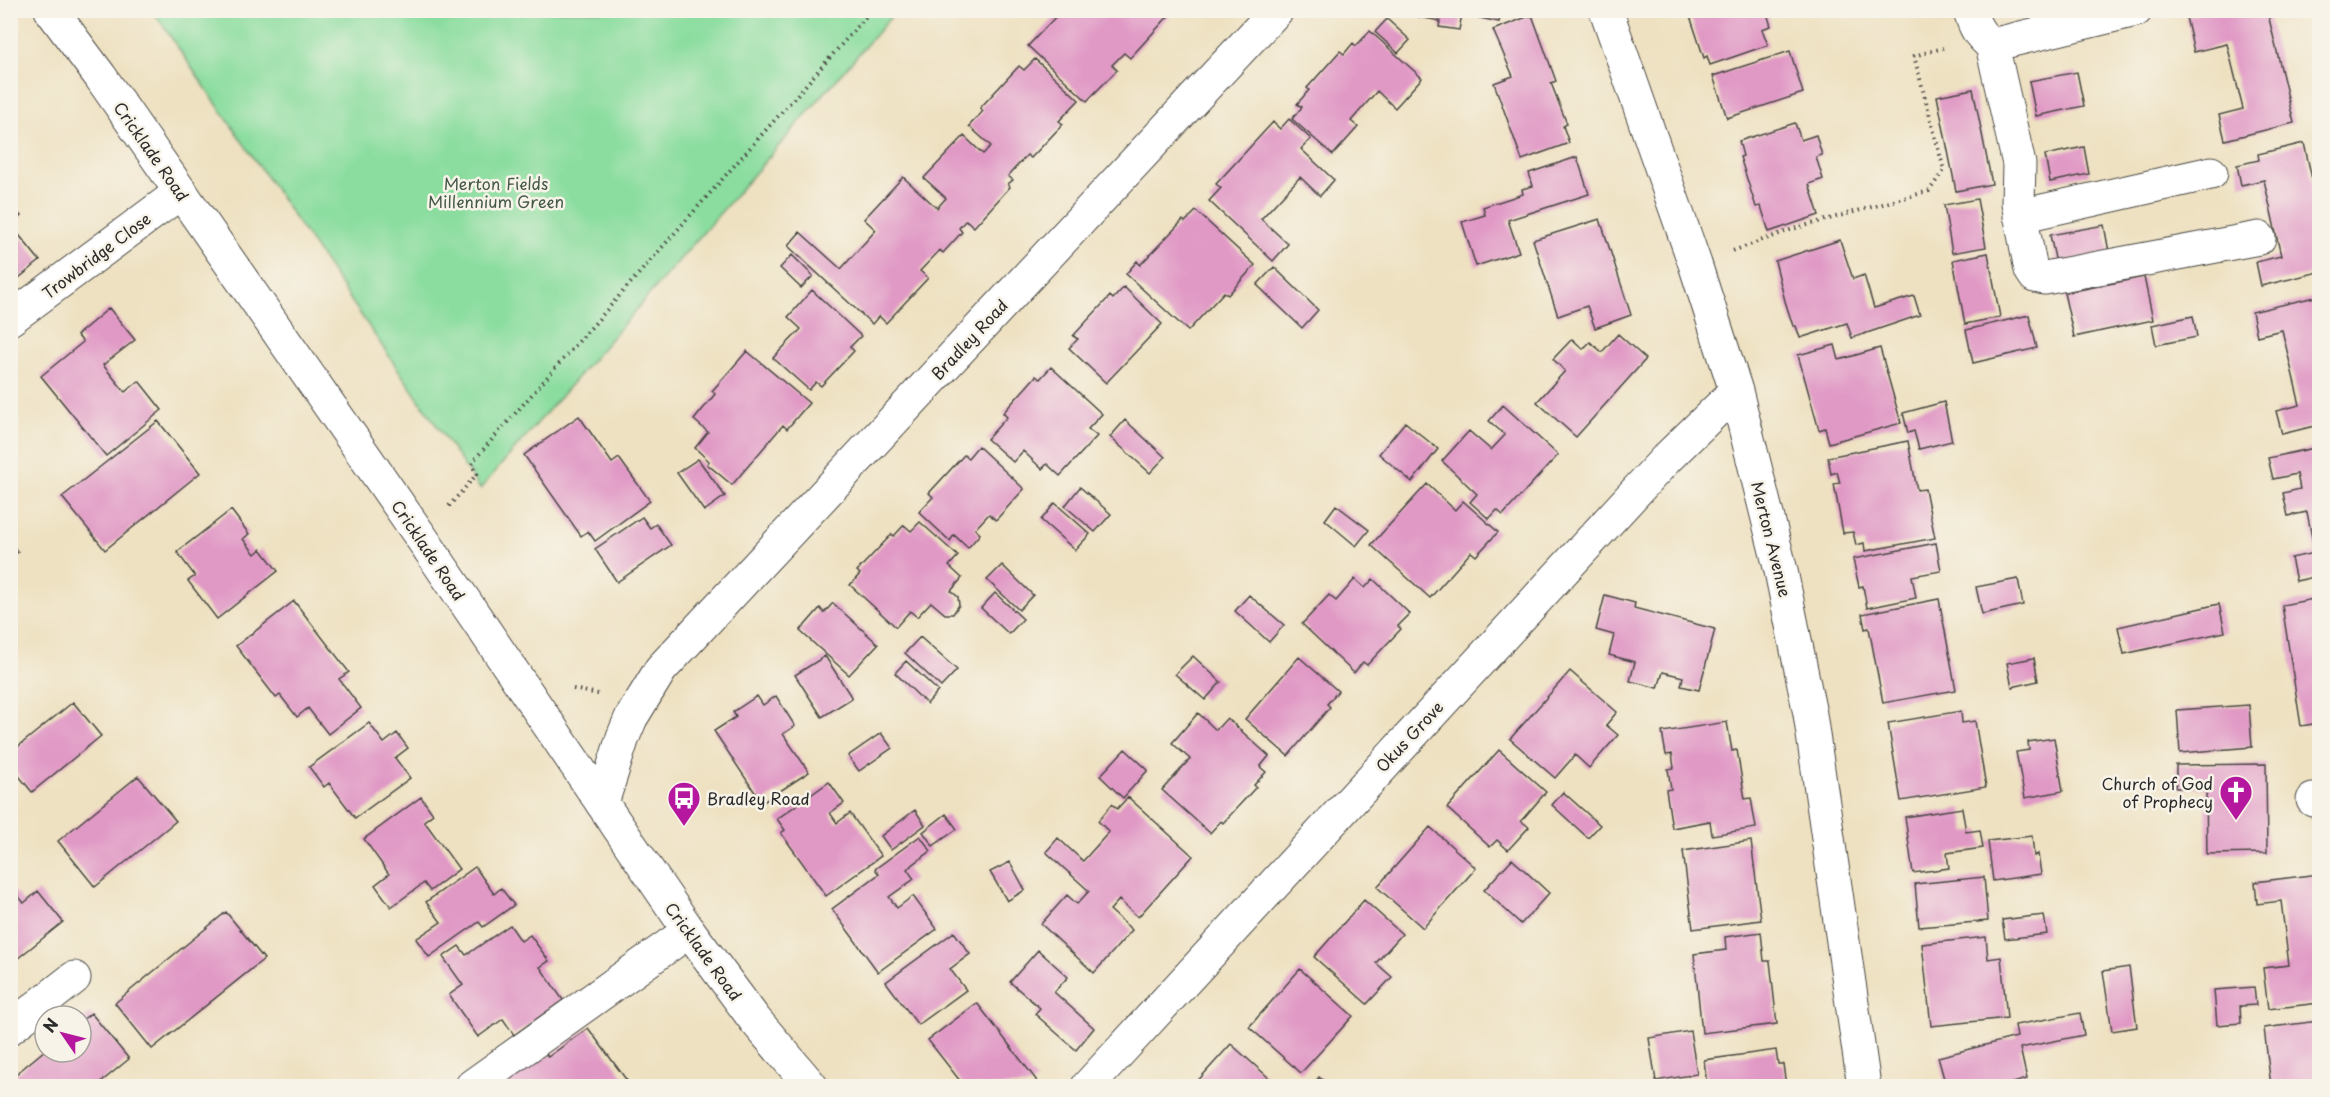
<svg xmlns="http://www.w3.org/2000/svg" width="2330" height="1097" viewBox="0 0 2330 1097" font-family="'Playpen Sans',sans-serif">
	<rect width="100%" height="100%" fill="#f7f3e8"/>
	<filter id="ink" filterUnits="userSpaceOnUse"><feTurbulence type="fractalNoise" baseFrequency=".0167" numOctaves="2"/><feDisplacementMap in="SourceGraphic" scale="12" xChannelSelector="R" yChannelSelector="G"/><feConvolveMatrix kernelMatrix="1 2 1 2 8 2 1 2 1" color-interpolation-filters="sRGB"/></filter>
	<filter id="wash" filterUnits="userSpaceOnUse"><feTurbulence type="fractalNoise" baseFrequency=".008" numOctaves="4" result="noise"/><feDisplacementMap in="SourceGraphic" scale="24" xChannelSelector="R" yChannelSelector="G"/><feGaussianBlur stdDeviation="1.35" result="paint"/><feColorMatrix in="noise" values="0 0 0 0 0 0 0 0 0 0 0 0 0 0 0 0 0 1.4 0 .05"/><feComposite in="paint" operator="in"/></filter>
	<g filter="url(#wash)">
		<rect width="100%" height="100%" fill="#eee1c1"/>
		<path fill="#8add9f" stroke="#5a8465" stroke-width="1.5" d="M 153,11 L 896,11 L 480,489 Z"/>
		<g id="blocks">
			<path fill="#e098c5" d="M 1062,10 L 1174,10 L 1130,58 L 1124,53 L 1112,65 L 1117,70 L 1087,101 L 1028,46 Z
				M 1421,10 L 1502,10 L 1499,22 L 1462,14 L 1459,30 L 1439,27 L 1440,21 L 1419,17 Z
				M 1688,10 L 1747,10 L 1748,13 L 1766,10 L 1771,26 L 1762,29 L 1768,45 L 1710,65 L 1707,56 L 1704,58 Z
				M 2210,10 L 2267,10 L 2294,123 L 2225,140 L 2219,115 L 2243,109 L 2227,44 L 2194,52 L 2186,17 Z
				M 1532,15 L 1556,81 L 1551,83 L 1567,124 L 1563,126 L 1569,143 L 1522,160 L 1494,83 L 1513,76 L 1493,30 Z
				M 1387,19 L 1410,40 L 1398,53 L 1375,32 Z
				M 1370,31 L 1422,78 L 1395,108 L 1377,91 L 1351,121 L 1358,127 L 1333,155 L 1292,119 L 1302,107 L 1297,104 L 1309,90 L 1307,88 L 1340,51 L 1344,54 L 1353,43 L 1356,46 Z
				M 1790,51 L 1803,93 L 1727,118 L 1713,76 Z
				M 1035,59 L 1079,100 L 1059,121 L 1063,124 L 1031,158 L 1027,155 L 1008,176 L 1013,180 L 1008,184 L 1010,187 L 974,227 L 966,220 L 959,228 L 962,232 L 943,253 L 940,250 L 920,271 L 928,278 L 886,323 L 879,316 L 872,324 L 788,246 L 800,232 L 841,269 L 876,230 L 864,219 L 903,177 L 937,208 L 946,198 L 924,178 L 964,136 L 983,154 L 991,146 L 969,126 L 983,111 L 980,108 L 1019,66 L 1024,70 Z
				M 2077,72 L 2084,106 L 2036,116 L 2029,81 Z
				M 1973,89 L 1992,184 L 1956,191 L 1937,96 Z
				M 1289,119 L 1311,139 L 1301,149 L 1334,180 L 1320,196 L 1300,177 L 1261,219 L 1288,244 L 1273,261 L 1209,201 L 1221,188 L 1216,184 L 1273,122 L 1280,129 Z
				M 1795,123 L 1801,140 L 1816,135 L 1822,155 L 1816,157 L 1823,179 L 1809,184 L 1819,215 L 1769,232 L 1761,206 L 1756,207 L 1740,157 L 1743,156 L 1739,141 Z
				M 2304,143 L 2319,210 L 2319,272 L 2261,286 L 2256,262 L 2281,256 L 2264,180 L 2241,185 L 2237,165 L 2259,160 L 2258,154 Z
				M 2084,147 L 2089,174 L 2050,182 L 2045,155 Z
				M 1577,157 L 1589,194 L 1508,220 L 1519,252 L 1476,266 L 1462,222 L 1485,215 L 1483,207 L 1523,194 L 1522,189 L 1533,186 L 1529,173 Z
				M 1977,199 L 1986,247 L 1952,253 L 1944,205 Z
				M 10,204 L 21,216 L 11,225 L 40,261 L 14,282 L 10,277 Z
				M 1196,211 L 1255,265 L 1228,295 L 1224,292 L 1188,331 L 1126,274 L 1137,261 L 1140,265 L 1183,220 L 1185,222 Z
				M 1600,219 L 1631,315 L 1595,328 L 1587,306 L 1558,316 L 1533,240 Z
				M 2104,225 L 2109,252 L 2056,263 L 2050,235 Z
				M 1840,240 L 1853,279 L 1864,275 L 1874,308 L 1914,296 L 1920,315 L 1852,338 L 1847,323 L 1800,338 L 1796,326 L 1793,326 L 1785,301 L 1775,261 Z
				M 1988,253 L 2000,317 L 1965,324 L 1953,260 Z
				M 792,255 L 813,276 L 801,288 L 780,268 Z
				M 1274,267 L 1318,310 L 1302,328 L 1257,285 Z
				M 2144,277 L 2153,320 L 2074,337 L 2064,293 Z
				M 1124,287 L 1162,324 L 1106,383 L 1069,348 L 1078,339 L 1073,336 L 1110,296 L 1113,299 Z
				M 812,290 L 861,336 L 850,347 L 854,351 L 821,386 L 816,382 L 809,390 L 773,358 L 801,329 L 788,317 Z
				M 2319,296 L 2319,425 L 2282,434 L 2276,411 L 2300,405 L 2282,330 L 2257,336 L 2252,312 Z
				M 109,308 L 135,340 L 103,365 L 125,392 L 139,381 L 162,410 L 106,456 L 41,376 L 83,342 L 77,335 Z
				M 2029,315 L 2037,348 L 1973,363 L 1966,330 Z
				M 2193,316 L 2197,337 L 2156,345 L 2152,325 Z
				M 1618,334 L 1646,359 L 1576,437 L 1537,402 L 1565,371 L 1553,359 L 1572,339 L 1583,349 L 1590,342 L 1602,352 Z
				M 1835,345 L 1839,360 L 1880,348 L 1901,423 L 1829,443 L 1825,428 L 1819,430 L 1798,355 Z
				M 747,351 L 809,403 L 787,429 L 783,425 L 732,485 L 707,464 L 709,461 L 695,448 L 708,432 L 694,420 L 715,394 L 712,391 Z
				M 1051,367 L 1102,414 L 1088,429 L 1097,436 L 1060,476 L 1047,464 L 1042,469 L 1023,451 L 1013,462 L 987,439 L 1007,417 L 1003,413 L 1036,376 L 1040,379 Z
				M 1944,402 L 1952,441 L 1919,449 L 1914,431 L 1908,433 L 1903,413 Z
				M 1503,405 L 1558,455 L 1503,515 L 1497,510 L 1489,519 L 1470,502 L 1477,494 L 1442,461 L 1469,431 L 1491,450 L 1505,435 L 1489,421 Z
				M 579,416 L 612,463 L 619,458 L 650,501 L 595,541 L 588,531 L 581,536 L 524,455 Z
				M 1125,420 L 1165,457 L 1150,473 L 1110,437 Z
				M 158,421 L 200,473 L 105,550 L 62,497 Z
				M 1405,422 L 1438,449 L 1412,482 L 1379,454 Z
				M 1908,441 L 1917,490 L 1925,489 L 1935,538 L 1865,551 L 1864,543 L 1856,545 L 1853,532 L 1843,533 L 1834,484 L 1840,483 L 1837,472 L 1831,474 L 1828,457 Z
				M 978,446 L 1024,489 L 996,520 L 989,514 L 975,529 L 980,534 L 968,548 L 954,535 L 950,541 L 919,512 L 933,497 L 929,493 L 964,455 L 968,458 Z
				M 2319,447 L 2319,576 L 2296,581 L 2291,558 L 2315,553 L 2307,512 L 2288,516 L 2283,493 L 2300,489 L 2297,474 L 2273,479 L 2268,458 Z
				M 698,459 L 725,496 L 704,511 L 677,473 Z
				M 1427,484 L 1455,510 L 1463,501 L 1498,532 L 1476,556 L 1471,552 L 1430,598 L 1371,545 Z
				M 1080,487 L 1111,514 L 1095,532 L 1065,506 Z
				M 1055,503 L 1090,534 L 1075,550 L 1041,520 Z
				M 1336,505 L 1369,530 L 1356,546 L 1325,520 Z
				M 231,510 L 249,534 L 243,539 L 255,554 L 261,549 L 278,571 L 217,619 L 188,581 L 195,576 L 177,552 Z
				M 642,517 L 650,528 L 656,524 L 671,545 L 617,582 L 595,549 Z
				M 920,522 L 958,556 L 949,566 L 962,578 L 951,591 L 958,597 L 959,605 L 953,614 L 945,614 L 931,602 L 917,617 L 910,611 L 896,627 L 850,585 L 860,574 L 857,571 L 892,534 L 894,536 L 904,525 L 911,531 Z
				M 10,542 L 18,552 L 10,558 Z
				M 1936,543 L 1941,571 L 1912,576 L 1916,598 L 1867,608 L 1863,586 L 1859,587 L 1853,559 Z
				M 1002,565 L 1033,595 L 1019,610 L 987,580 Z
				M 1355,579 L 1365,588 L 1373,579 L 1410,614 L 1398,626 L 1401,629 L 1367,665 L 1363,662 L 1354,673 L 1302,624 L 1329,595 L 1336,601 Z
				M 2018,579 L 2023,605 L 1982,614 L 1976,587 Z
				M 995,593 L 1023,619 L 1009,634 L 981,608 Z
				M 1249,595 L 1284,625 L 1269,642 L 1235,611 Z
				M 1605,595 L 1635,603 L 1634,608 L 1715,629 L 1699,690 L 1681,686 L 1683,677 L 1663,672 L 1658,688 L 1630,681 L 1635,662 L 1609,655 L 1614,635 L 1596,630 Z
				M 2319,598 L 2319,723 L 2301,726 L 2282,605 Z
				M 1939,599 L 1956,690 L 1883,703 L 1869,628 L 1865,629 L 1862,614 Z
				M 294,601 L 349,672 L 339,679 L 361,708 L 328,734 L 308,708 L 297,717 L 280,695 L 276,698 L 236,646 Z
				M 833,603 L 878,644 L 849,675 L 800,631 L 820,608 L 824,613 Z
				M 2219,604 L 2225,632 L 2124,654 L 2118,627 Z
				M 920,637 L 957,670 L 941,687 L 905,653 Z
				M 825,656 L 852,698 L 822,717 L 795,675 Z
				M 1193,656 L 1221,682 L 1205,700 L 1175,674 Z
				M 1299,657 L 1338,691 L 1327,704 L 1330,707 L 1288,756 L 1245,719 Z
				M 2034,658 L 2038,681 L 2012,687 L 2007,663 Z
				M 906,661 L 938,691 L 927,704 L 895,673 Z
				M 1570,671 L 1617,712 L 1606,725 L 1618,735 L 1589,768 L 1575,755 L 1555,778 L 1510,739 Z
				M 757,696 L 763,705 L 776,696 L 795,726 L 783,734 L 809,772 L 762,803 L 714,731 L 736,717 L 733,712 Z
				M 73,702 L 101,736 L 32,792 L 10,765 L 10,753 Z
				M 2249,705 L 2252,747 L 2180,753 L 2177,710 Z
				M 1961,711 L 1962,723 L 1975,721 L 1986,787 L 1901,801 L 1888,723 Z
				M 1198,713 L 1216,730 L 1227,718 L 1269,756 L 1260,767 L 1266,772 L 1254,785 L 1256,787 L 1223,823 L 1221,821 L 1210,833 L 1162,790 L 1190,759 L 1172,743 Z
				M 1727,722 L 1732,751 L 1737,750 L 1745,799 L 1751,798 L 1756,828 L 1712,835 L 1710,821 L 1672,828 L 1666,790 L 1671,789 L 1668,769 L 1674,768 L 1672,754 L 1666,755 L 1662,732 Z
				M 369,723 L 384,743 L 397,733 L 408,748 L 395,758 L 410,778 L 355,818 L 329,783 L 324,787 L 309,767 Z
				M 881,733 L 892,748 L 859,771 L 848,756 Z
				M 2054,738 L 2063,791 L 2025,798 L 2016,752 L 2029,750 L 2028,742 Z
				M 1125,749 L 1148,770 L 1123,798 L 1100,776 Z
				M 1499,750 L 1546,792 L 1521,821 L 1529,827 L 1508,850 L 1497,840 L 1490,847 L 1447,808 Z
				M 2266,764 L 2267,853 L 2207,854 L 2206,788 L 2176,788 L 2176,765 Z
				M 138,776 L 176,821 L 95,887 L 58,841 Z
				M 829,782 L 844,803 L 830,813 L 837,823 L 850,813 L 881,856 L 826,896 L 781,833 L 785,830 L 777,819 Z
				M 1563,792 L 1600,825 L 1588,838 L 1552,805 Z
				M 421,797 L 433,814 L 424,821 L 459,869 L 430,891 L 424,883 L 391,907 L 375,885 L 389,874 L 364,839 Z
				M 1128,797 L 1193,856 L 1138,917 L 1119,900 L 1110,910 L 1132,930 L 1094,973 L 1041,924 L 1067,895 L 1077,904 L 1089,891 L 1046,852 L 1058,838 L 1083,861 L 1109,832 L 1098,821 L 1112,804 L 1117,809 Z
				M 1962,808 L 1966,832 L 1980,830 L 1983,848 L 1947,853 L 1949,868 L 1913,873 L 1905,817 Z
				M 915,810 L 925,825 L 891,850 L 881,836 Z
				M 946,814 L 957,829 L 933,846 L 923,832 Z
				M 1430,827 L 1476,868 L 1423,928 L 1377,887 Z
				M 920,836 L 931,851 L 907,869 L 914,879 L 889,897 L 897,908 L 913,896 L 937,929 L 878,972 L 832,909 L 879,874 L 875,869 Z
				M 2032,836 L 2034,856 L 2038,854 L 2041,874 L 1993,881 L 1988,841 Z
				M 1751,841 L 1761,920 L 1693,929 L 1683,851 Z
				M 1512,859 L 1549,893 L 1521,924 L 1484,890 Z
				M 1010,862 L 1025,890 L 1007,901 L 990,872 Z
				M 475,867 L 494,894 L 501,888 L 514,905 L 483,927 L 479,922 L 429,957 L 416,939 L 441,922 L 426,902 Z
				M 2319,874 L 2319,1003 L 2268,1009 L 2263,968 L 2289,965 L 2281,901 L 2257,904 L 2255,882 Z
				M 1984,877 L 1988,921 L 1919,927 L 1915,884 Z
				M 10,886 L 24,903 L 38,891 L 63,922 L 17,959 L 10,950 Z
				M 1364,900 L 1402,934 L 1376,963 L 1392,977 L 1367,1004 L 1314,957 Z
				M 226,912 L 264,959 L 152,1049 L 115,1003 Z
				M 2044,915 L 2047,934 L 2005,939 L 2002,920 Z
				M 510,925 L 521,941 L 530,935 L 549,961 L 540,967 L 563,1000 L 514,1035 L 503,1019 L 478,1037 L 449,995 L 463,985 L 443,957 L 459,946 L 466,955 Z
				M 954,932 L 970,954 L 950,969 L 966,990 L 918,1025 L 886,982 Z
				M 1761,932 L 1764,961 L 1770,961 L 1777,1024 L 1702,1033 L 1694,954 L 1726,950 L 1725,937 Z
				M 1986,937 L 1988,959 L 2001,957 L 2007,1018 L 1931,1026 L 1922,944 Z
				M 1038,950 L 1068,977 L 1054,992 L 1094,1028 L 1076,1050 L 1035,1014 L 1040,1008 L 1010,982 Z
				M 2129,967 L 2137,1027 L 2112,1031 L 2103,971 Z
				M 1300,969 L 1353,1016 L 1301,1073 L 1249,1027 Z
				M 2254,987 L 2256,1005 L 2240,1006 L 2241,1023 L 2217,1025 L 2214,990 Z
				M 977,1003 L 1037,1081 L 1029,1086 L 964,1086 L 928,1040 Z
				M 91,1013 L 129,1059 L 96,1086 L 10,1086 L 10,1079 L 45,1050 L 81,1052 L 81,1021 Z
				M 2080,1013 L 2084,1035 L 2020,1048 L 2027,1079 L 2013,1083 L 2014,1086 L 1946,1086 L 1938,1057 L 2017,1037 L 2015,1025 Z
				M 2319,1021 L 2319,1086 L 2271,1086 L 2264,1028 Z
				M 588,1028 L 631,1086 L 500,1086 L 499,1084 L 544,1051 L 548,1057 Z
				M 1690,1031 L 1697,1074 L 1656,1081 L 1649,1038 Z
				M 1231,1044 L 1278,1086 L 1193,1086 Z
				M 1776,1050 L 1778,1064 L 1783,1064 L 1786,1086 L 1707,1086 L 1704,1060 Z
				M 1319,1077 L 1330,1086 L 1312,1086 Z"/>
		</g>
	</g>
	<g filter="url(#ink)">
		<use href="#blocks" fill-opacity="0" stroke="#484642" stroke-width="1.5"/>
		<g fill="none" stroke-linecap="round" stroke-linejoin="round">
			<defs>
				<path id="minor" d="M 1606,10 L 1695,264 L 1736,391 L 1781,571 L 1810,714 L 1864,1086
					M 1970,10 C 1974,26 1979,35 1992,45
					M 2136,10 L 1992,45 L 2019,164 L 2018,203 L 2031,270 L 2035,276 L 2045,278 L 2259,238
					M 2020,216 L 2211,173
					M 10,319 L 181,192
					M 2313,800 L 2320,800
					M 602,803 L 623,737 L 631,718 L 661,669 L 1277,10
					M 10,1028 L 74,978
					M 472,1086 L 689,931
					M 1088,1086 L 1666,459 L 1736,391"/>
				<path id="major" d="M 51,10 L 100,76 L 421,537 L 689,931 L 755,1020 L 811,1086"/>
			</defs>
			<use href="#minor" stroke="#484642" stroke-width="35"/>
			<use href="#major" stroke="#484642" stroke-width="35"/>
			<path stroke="#484642" stroke-width="4" stroke-dasharray="1.5 4.5" stroke-linecap="butt" d="M 1733,251 L 1793,229 L 1929,191 L 1944,170 L 1914,56 L 1943,48
				M 449,506 L 477,474 L 472,465 L 474,460 L 872,10
				M 573,689 L 598,694"/>
			<use href="#minor" stroke="#fff" stroke-width="33"/>
			<use href="#major" stroke="#fff" stroke-width="33"/>
		</g>
	</g>
	<defs>
		<symbol id="church-pin" viewBox="-11 -11 22 30"><path d="M0 17L-7.5 6A9.5 9.5 0 1 1 7.5 6Z" fill="#b5179e" stroke="#f7f3e8"/><path d="M-1.2-6h2.4v3.5h3.3v2.4h-3.3V6h-2.4V-.1h-3.3v-2.4h3.3Z" fill="#fff"/></symbol>
		<symbol id="bus-pin" viewBox="-11 -11 22 30"><path d="M0 17L-7.5 6A9.5 9.5 0 1 1 7.5 6Z" fill="#b5179e" stroke="#f7f3e8"/><path d="M-5-6H5V4H4V6H2V4H-2V6H-4V4H-5ZM-3.5-4V0h7V-4ZM-3.5 1.2v1.5H-2V1.2ZM2 1.2v1.5H3.5V1.2Z" fill="#fff"/></symbol>
	</defs>
	<g fill-rule="evenodd">
		<use href="#church-pin" x="2217" y="773" width="38" height="52"/>
		<use href="#bus-pin" x="665" y="779" width="38" height="52"/>
	</g>
	<g text-anchor="middle" dominant-baseline="central" stroke-width="5" stroke-linejoin="round" paint-order="stroke">
		<g font-size="16" fill="#2b2b2b" stroke="#f7f3e8">
			<text transform="translate(152 151) rotate(55)">Cricklade Road</text>
			<text transform="translate(96 255) rotate(-37)">Trowbridge Close</text>
			<text transform="translate(969 339) rotate(-47)">Bradley Road</text>
			<text transform="translate(1772 539) rotate(76)">Merton Avenue</text>
			<text transform="translate(429 550) rotate(56)">Cricklade Road</text>
			<text transform="translate(1409 736) rotate(-47)">Okus Grove</text>
			<text transform="translate(704 951) rotate(54)">Cricklade Road</text>
		</g>
		<g font-size="16" fill="#435848" stroke="#f7f3e8">
			<text x="496" y="183">Merton Fields<tspan x="496" dy="18">Millennium Green</tspan></text>
		</g>
		<g font-size="16" fill="#2b2b2b" stroke="#f7f3e8" text-anchor="end">
			<text x="2213" y="783">Church of God<tspan x="2213" dy="18">of Prophecy</tspan></text>
			<text x="707" y="798" text-anchor="start">Bradley Road</text>
		</g>
	</g>
	<rect width="2330" height="1097" fill="none" stroke="#f7f3e8" stroke-width="36"/>
	<g transform="translate(63 1034) rotate(305)"><circle r="28" fill="#f7f3e8" stroke="#a5a39c" stroke-width="1.5"/>
	<path d="M0-4.5L10 22L0 15L-10 22Z" fill="#b5179e"/>
	<text y="-9" font-size="16" font-weight="bold" text-anchor="middle" fill="#2b2b2b">N</text>
	</g>
</svg>
